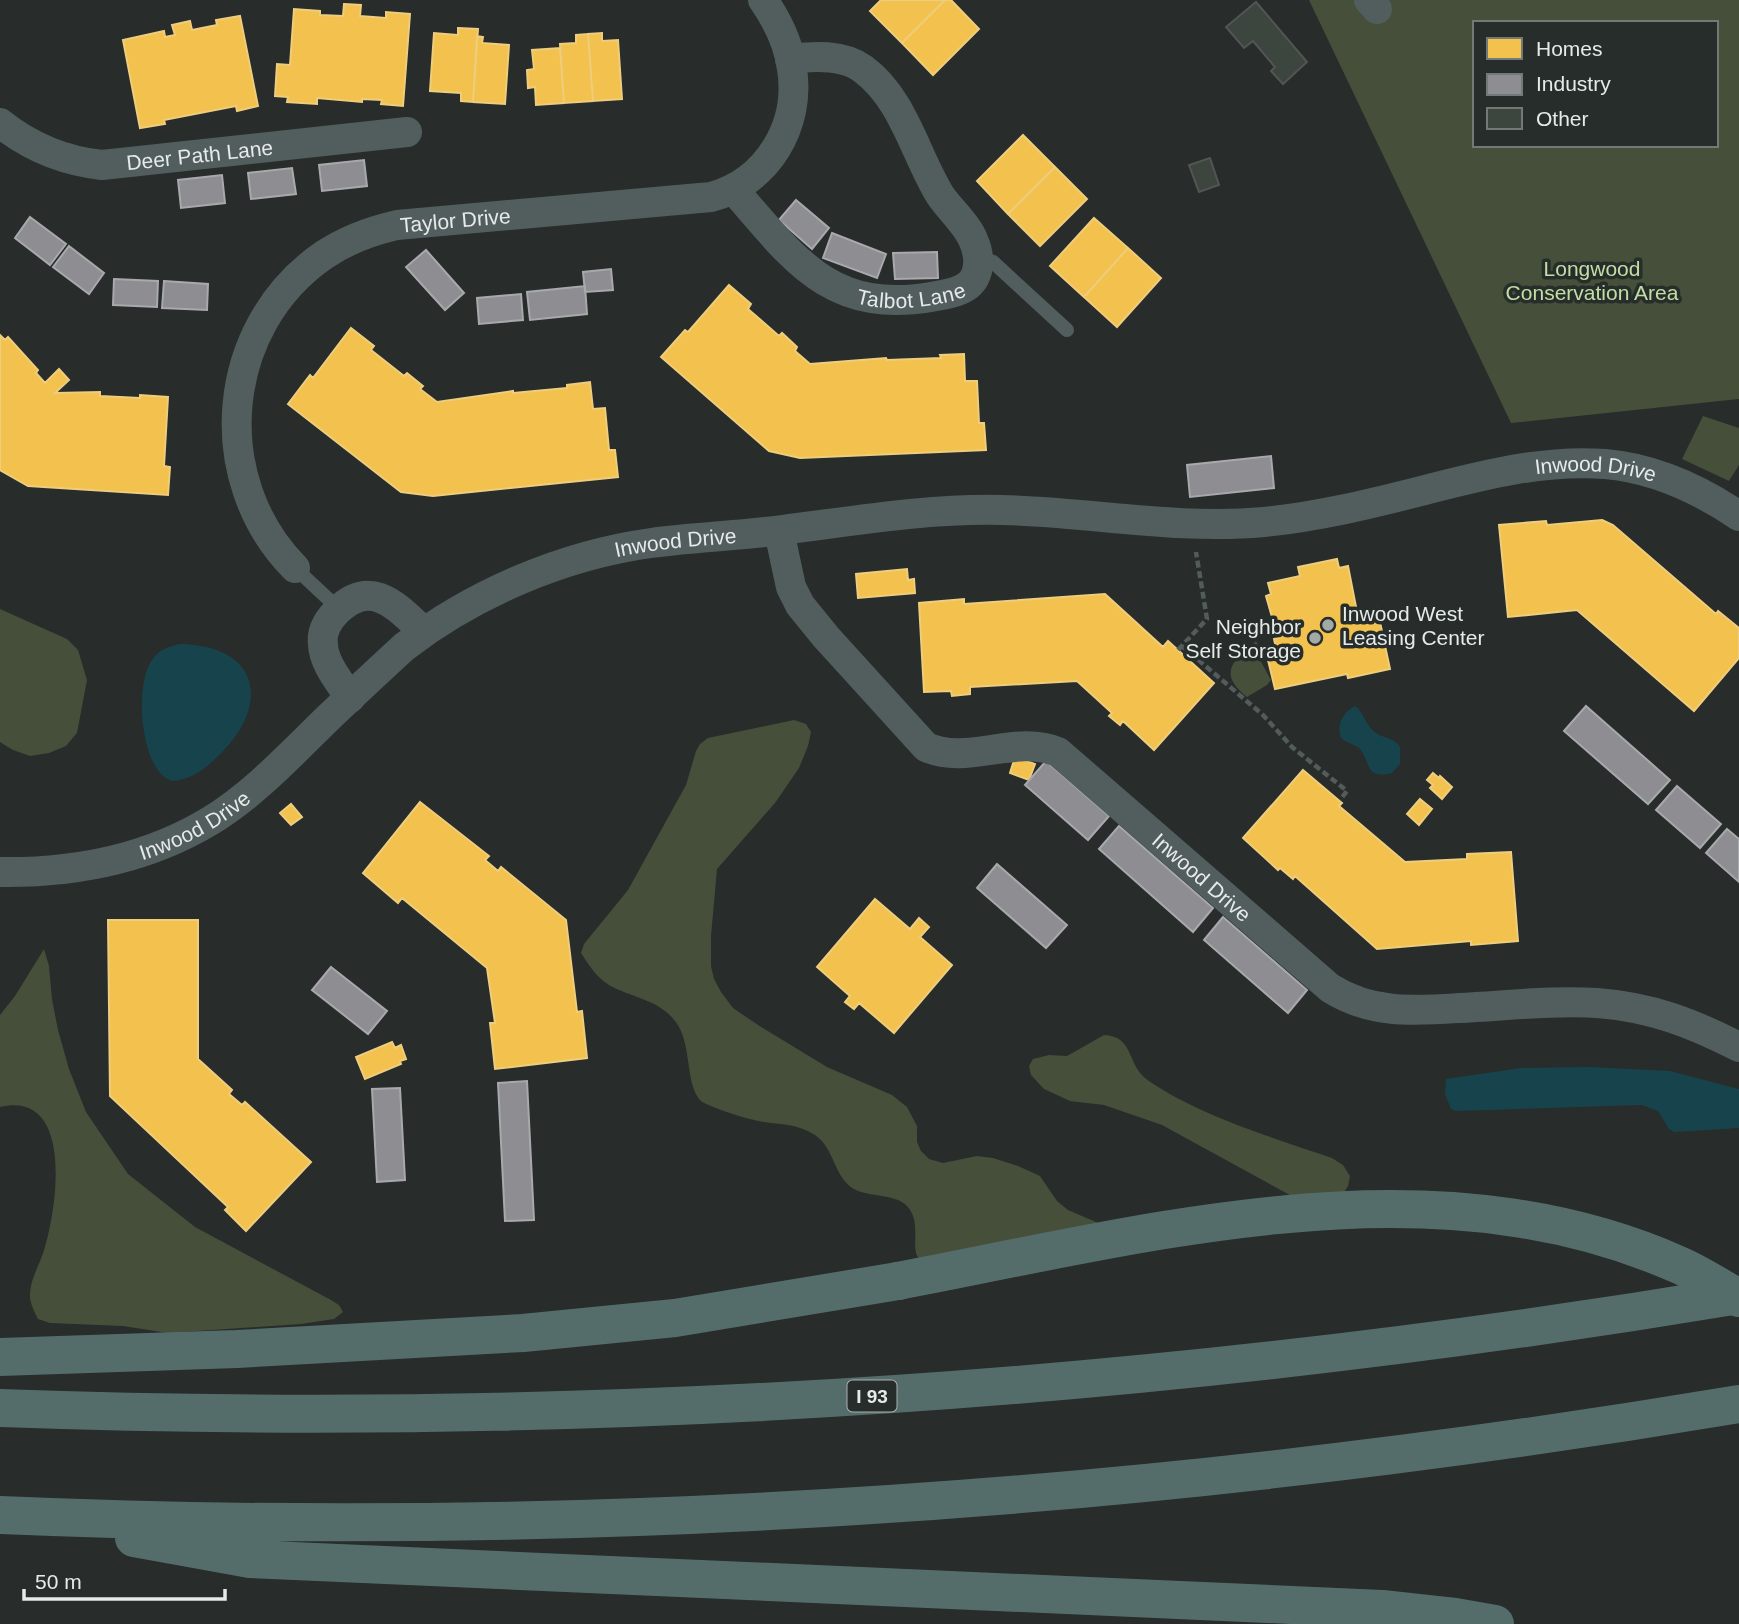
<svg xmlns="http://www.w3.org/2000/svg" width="1739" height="1624" viewBox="0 0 1739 1624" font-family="Helvetica,sans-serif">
	<rect width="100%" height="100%" fill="#282c2a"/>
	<path fill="#454f3a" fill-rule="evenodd" d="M 1309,0 L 1739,0 L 1739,399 L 1511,423 ZM 1475,23 L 1716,23 L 1716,145 L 1475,145 Z
		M 1703,416 L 1739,428 L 1739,465 L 1729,481 L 1682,459 Z
		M 0,609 L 67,639 L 78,650 L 87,680 L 77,733 L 66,746 L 49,753 L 30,756 L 13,750 L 0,742 Z
		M 1256,641 L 1262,651 L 1260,660 L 1271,680 L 1267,685 L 1247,697 C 1217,673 1233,661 1256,641 Z
		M 794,720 L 806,724 L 811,732 L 808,746 L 799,768 L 775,803 L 717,869 L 711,936 L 711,966 L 714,979 L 721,992 L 733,1008 L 761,1027 L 827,1067 L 892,1095 L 907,1107 L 917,1126 L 917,1142 L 921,1151 L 929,1159 L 943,1163 L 977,1156 L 993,1158 L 1018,1166 L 1040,1176 L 1057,1201 L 1068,1210 L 1110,1228 L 925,1266 C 922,1263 917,1257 916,1253 C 913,1239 920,1220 907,1206 C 896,1194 871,1197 856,1190 C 834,1180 835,1148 815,1135 C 797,1123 779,1125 758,1121 C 740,1117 719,1110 702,1102 C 684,1086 693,1043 675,1021 C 658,999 632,998 609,985 C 597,978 588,964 581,953 L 584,944 L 628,890 L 686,785 L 696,751 L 700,744 L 708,738 Z
		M 44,949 L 49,966 L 52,999 L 58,1030 L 69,1069 L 86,1112 L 128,1174 L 195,1227 L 331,1300 L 339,1305 L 343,1312 L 334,1319 L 301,1324 L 168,1333 L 123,1326 L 50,1323 L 38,1319 C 34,1311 29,1301 30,1293 C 31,1277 41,1262 45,1247 C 57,1206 74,1090 0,1107 L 0,1015 L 15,996 Z
		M 1104,1035 C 1135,1036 1126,1066 1149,1081 C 1200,1116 1274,1138 1332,1158 L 1343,1165 L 1350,1176 L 1348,1186 L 1343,1194 L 1297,1199 L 1162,1125 L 1104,1105 L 1070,1101 L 1044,1089 L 1031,1075 L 1029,1066 L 1033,1059 L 1049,1055 L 1067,1056 Z"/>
	<path fill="#17444c" d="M 180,644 C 259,645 272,704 219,755 C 205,769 193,779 173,781 C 140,774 132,680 155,656 C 161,649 171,646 180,644 Z
		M 1355,706 C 1364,712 1366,727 1376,733 C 1385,739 1393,737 1400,747 L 1400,764 L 1392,773 C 1364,780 1371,762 1360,749 C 1355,744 1346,743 1341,738 C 1336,725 1343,712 1355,706 Z
		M 1589,1067 L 1670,1071 L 1739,1089 L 1739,1128 L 1674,1132 L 1669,1129 L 1658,1111 L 1642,1105 L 1456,1111 L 1451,1109 L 1445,1094 L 1446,1079 L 1521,1068 Z"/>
	<path fill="#f2c14e" stroke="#eecd7c" stroke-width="2" d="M 881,0 L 945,0 L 902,43 L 870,11 Z
		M 945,0 L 951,0 L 979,29 L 933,75 L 902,43 Z
		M 344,4 L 361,5 L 360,16 L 386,18 L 386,12 L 410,14 L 403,106 L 381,104 L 382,100 L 362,99 L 362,102 L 317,98 L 317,104 L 287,102 L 288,97 L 275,96 L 277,64 L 290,65 L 294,9 L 320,11 L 320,15 L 343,16 Z
		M 240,16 L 258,106 L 237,111 L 236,106 L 164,120 L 165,124 L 140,128 L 123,40 L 164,31 L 165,37 L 175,35 L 172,25 L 190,21 L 192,30 L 217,25 L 216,20 Z
		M 458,28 L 478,29 L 473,102 L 461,101 L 461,93 L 430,91 L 434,33 L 458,35 Z
		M 602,33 L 602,41 L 618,40 L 622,99 L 593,101 L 588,34 Z
		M 588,34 L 593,101 L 564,103 L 560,44 L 576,43 L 576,35 Z
		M 477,36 L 483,37 L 482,43 L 509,45 L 505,104 L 473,102 Z
		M 560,48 L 564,103 L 536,105 L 535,87 L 528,88 L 527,70 L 534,69 L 532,50 Z
		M 1023,135 L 1055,167 L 1008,214 L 977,181 Z
		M 1055,167 L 1087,199 L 1040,246 L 1008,214 Z
		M 1094,218 L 1128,248 L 1084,297 L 1050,266 Z
		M 1128,248 L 1161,278 L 1117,327 L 1084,297 Z
		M 729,285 L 751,304 L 748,309 L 779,336 L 782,333 L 797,347 L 795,351 L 810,364 L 886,358 L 887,360 L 941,358 L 940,355 L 964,354 L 965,381 L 977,381 L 979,423 L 984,423 L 986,450 L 800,458 L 769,451 L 661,357 L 685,330 L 688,332 Z
		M 351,328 L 374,346 L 371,350 L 404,376 L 407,373 L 423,386 L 420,389 L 437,402 L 513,391 L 513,393 L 567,388 L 567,385 L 590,382 L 593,409 L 605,408 L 609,450 L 615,450 L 618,477 L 433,496 L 401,492 L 288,404 L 310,375 L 313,378 Z
		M 0,335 L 5,340 L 8,337 L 38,370 L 36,373 L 45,383 L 59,369 L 69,380 L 55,393 L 100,392 L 100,396 L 140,398 L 140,395 L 168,397 L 164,466 L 170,467 L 168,495 L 28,486 L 0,470 Z
		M 1602,520 L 1613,525 L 1716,614 L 1718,611 L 1739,628 L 1739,658 L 1694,711 L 1577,610 L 1508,617 L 1499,525 L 1546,521 L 1547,525 Z
		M 1337,559 L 1339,568 L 1348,566 L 1357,612 L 1377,608 L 1390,669 L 1348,678 L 1347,674 L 1275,689 L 1267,656 L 1282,653 L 1280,647 L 1276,648 L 1274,639 L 1278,638 L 1266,596 L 1271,594 L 1268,583 L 1300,576 L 1298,567 Z
		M 907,569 L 908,580 L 914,579 L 915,593 L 858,598 L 856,574 Z
		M 1105,594 L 1163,647 L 1168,641 L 1214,683 L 1154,750 L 1123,721 L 1120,725 L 1109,716 L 1112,713 L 1077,681 L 970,687 L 970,694 L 952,696 L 951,691 L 924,692 L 919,603 L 964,599 L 964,604 Z
		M 1015,757 L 1035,764 L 1029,780 L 1010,773 Z
		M 1303,770 L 1342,803 L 1339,806 L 1405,862 L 1467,859 L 1467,854 L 1511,852 L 1518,941 L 1471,945 L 1471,941 L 1377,949 L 1295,876 L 1293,879 L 1280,868 L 1278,870 L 1243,838 Z
		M 1433,773 L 1439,778 L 1440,776 L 1452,787 L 1442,799 L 1430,788 L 1433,785 L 1427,780 Z
		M 1420,799 L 1432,809 L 1419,825 L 1407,814 Z
		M 420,802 L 489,856 L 485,860 L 498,871 L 501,867 L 566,920 L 577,1012 L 582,1011 L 587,1058 L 495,1069 L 490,1023 L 495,1023 L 487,968 L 402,898 L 398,903 L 363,873 Z
		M 291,804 L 302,817 L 291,825 L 280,813 Z
		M 875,899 L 910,929 L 919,918 L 929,927 L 920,937 L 952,965 L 894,1033 L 859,1003 L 854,1009 L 845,1002 L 850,996 L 817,967 Z
		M 108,920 L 198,920 L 198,1059 L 232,1090 L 229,1094 L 242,1105 L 245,1102 L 311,1162 L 246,1231 L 225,1210 L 228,1207 L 110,1096 Z
		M 392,1042 L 395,1048 L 401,1045 L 406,1059 L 400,1061 L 401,1064 L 365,1079 L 356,1057 Z"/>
	<path fill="#8d8d92" stroke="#a8a9ac" stroke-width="2" d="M 364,160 L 367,186 L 322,191 L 319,165 Z
		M 292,168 L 296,194 L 251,199 L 248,173 Z
		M 222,175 L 225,203 L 181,208 L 178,180 Z
		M 796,200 L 829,228 L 812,249 L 779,220 Z
		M 30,217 L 66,244 L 50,265 L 15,238 Z
		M 832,233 L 886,254 L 877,278 L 823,258 Z
		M 69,246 L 104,273 L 89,294 L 53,267 Z
		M 426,250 L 464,293 L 445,310 L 406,267 Z
		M 937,252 L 938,278 L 895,279 L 893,253 Z
		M 611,269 L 613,290 L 585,292 L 583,272 Z
		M 114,279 L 158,281 L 157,307 L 113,305 Z
		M 164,281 L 208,284 L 207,310 L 162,308 Z
		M 585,286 L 587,314 L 530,320 L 527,292 Z
		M 521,294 L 523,320 L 479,324 L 477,298 Z
		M 1271,456 L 1274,488 L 1190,497 L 1187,465 Z
		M 1586,706 L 1670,780 L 1648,804 L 1564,731 Z
		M 1046,761 L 1109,816 L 1088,840 L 1025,785 Z
		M 1677,786 L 1721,824 L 1700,848 L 1656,810 Z
		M 1119,826 L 1213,908 L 1193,932 L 1099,849 Z
		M 1727,829 L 1739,839 L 1739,882 L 1706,853 Z
		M 997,864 L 1067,925 L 1046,948 L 977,888 Z
		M 1223,917 L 1307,990 L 1288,1013 L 1204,940 Z
		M 331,967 L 387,1011 L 368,1034 L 312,990 Z
		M 527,1081 L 534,1220 L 505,1221 L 498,1083 Z
		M 400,1088 L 405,1180 L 377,1182 L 372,1089 Z"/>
	<path fill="#3d453f" stroke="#535554" stroke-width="2" d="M 1256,2 L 1307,62 L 1283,84 L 1271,71 L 1275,67 L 1253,41 L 1244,48 L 1226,27 Z
		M 1210,158 L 1219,185 L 1199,192 L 1189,165 Z"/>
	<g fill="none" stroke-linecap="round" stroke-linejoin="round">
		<path stroke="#525c5b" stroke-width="4.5" stroke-dasharray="7 3.5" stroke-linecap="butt" d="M 1182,646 L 1263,715 L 1292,747 L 1347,791 L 1340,800
			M 1178,650 L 1207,619 L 1196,552"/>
		<path stroke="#515e5d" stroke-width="14" d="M 977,257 L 993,262 L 1067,330
			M 295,568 L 339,609"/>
		<g stroke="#515e5d" stroke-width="30">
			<path d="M 1369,0 L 1377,9"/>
			<path id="s1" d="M 0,123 C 30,147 64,161 102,165 L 407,132"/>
			<path id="s2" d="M 734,190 C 794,259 830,314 931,297 C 947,294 970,292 976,274 C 980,264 978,251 974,242 C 968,225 950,210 940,195 C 915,154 903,98 863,69 C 843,54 813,56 790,59"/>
			<path id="s3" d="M 779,531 L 791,587 L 800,605 L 826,637 L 926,747 C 968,766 1015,734 1058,752 L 1330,988 C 1371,1014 1412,1011 1459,1008 C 1504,1006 1552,1000 1597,1003 C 1651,1007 1692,1023 1739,1047"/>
			<path id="s4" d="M 295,568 C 207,479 220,326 324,255 C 346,240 371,231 397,225 L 711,197 C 767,182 801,126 792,69 C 789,45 777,20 763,0"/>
			<path d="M 350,698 C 340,682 324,664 323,645 C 321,632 328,620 337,611 C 372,577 397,607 424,632"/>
			<path id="s5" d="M 0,872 C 73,873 147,859 210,821 C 253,795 290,755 326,720 C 352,695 378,671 404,647 C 474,593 564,555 651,543 C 694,537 738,536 782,530 C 854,521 929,508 1002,510 C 1090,512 1177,530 1264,522 C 1316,517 1370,504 1421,491 C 1480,476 1543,459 1605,464 C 1653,468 1699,489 1739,516"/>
		</g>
		<path stroke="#546d6b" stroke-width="38" d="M 0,1357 L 237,1349 L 523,1333 L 675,1318 L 898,1281
			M 0,1408 C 582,1429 1165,1391 1739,1295
			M 0,1515 C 580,1540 1166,1500 1739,1404
			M 134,1538 L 250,1559 L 1382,1609 L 1455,1617 L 1495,1624"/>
		<path stroke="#546d6b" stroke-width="38" d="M 898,1281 C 1151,1233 1431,1155 1679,1265 C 1700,1274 1719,1287 1739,1298"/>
	</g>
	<g fill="#a4a8a6" stroke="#272d2b" stroke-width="2.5">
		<circle cx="1328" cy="625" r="7"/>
		<circle cx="1315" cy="638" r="7"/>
	</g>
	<g text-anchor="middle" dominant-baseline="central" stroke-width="7" stroke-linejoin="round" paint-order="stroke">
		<rect fill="#272d2b" stroke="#adb1af" stroke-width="2" x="847.5" y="1380.5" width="49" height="31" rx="5"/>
		<g font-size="19" font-weight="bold" fill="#e6eae8">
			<text x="872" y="1396">I 93</text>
		</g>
		<g font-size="21" fill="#e6eae8" stroke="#272d2b">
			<text stroke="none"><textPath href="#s1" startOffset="210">Deer Path Lane</textPath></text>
			<text stroke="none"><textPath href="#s4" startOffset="495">Taylor Drive</textPath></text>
			<text stroke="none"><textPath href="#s2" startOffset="219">Talbot Lane</textPath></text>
			<text stroke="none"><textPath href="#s5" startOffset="1704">Inwood Drive</textPath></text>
			<text stroke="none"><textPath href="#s5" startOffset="775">Inwood Drive</textPath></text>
			<text stroke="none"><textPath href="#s5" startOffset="203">Inwood Drive</textPath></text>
			<text stroke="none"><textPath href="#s3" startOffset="592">Inwood Drive</textPath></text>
		</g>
		<g font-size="21" fill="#c3dea4" stroke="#272d2b">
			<text x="1592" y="268">Longwood<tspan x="1592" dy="24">Conservation Area</tspan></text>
		</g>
		<g font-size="21" fill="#e6eae8" stroke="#272d2b" text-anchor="start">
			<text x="1342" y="613">Inwood West<tspan x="1342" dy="24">Leasing Center</tspan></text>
			<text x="1301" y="626" text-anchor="end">Neighbor<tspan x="1301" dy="24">Self Storage</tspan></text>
		</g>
	</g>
	<rect x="1473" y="21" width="245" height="126" fill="#272d2b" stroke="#737977" stroke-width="2"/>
	<rect x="1487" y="38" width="35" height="21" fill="#f2c14e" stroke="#737977" stroke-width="2"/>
	<text x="1536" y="56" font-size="21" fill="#e6eae8">Homes</text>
	<rect x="1487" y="74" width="35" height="21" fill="#8d8d92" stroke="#737977" stroke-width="2"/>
	<text x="1536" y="91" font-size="21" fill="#e6eae8">Industry</text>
	<rect x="1487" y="108" width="35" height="21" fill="#3d453f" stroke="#737977" stroke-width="2"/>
	<text x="1536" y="126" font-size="21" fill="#e6eae8">Other</text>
	<path d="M24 1589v10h201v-10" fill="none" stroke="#e6eae8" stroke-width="3.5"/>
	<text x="35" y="1589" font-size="21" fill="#e6eae8" stroke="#272d2b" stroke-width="5" paint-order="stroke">50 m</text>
</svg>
